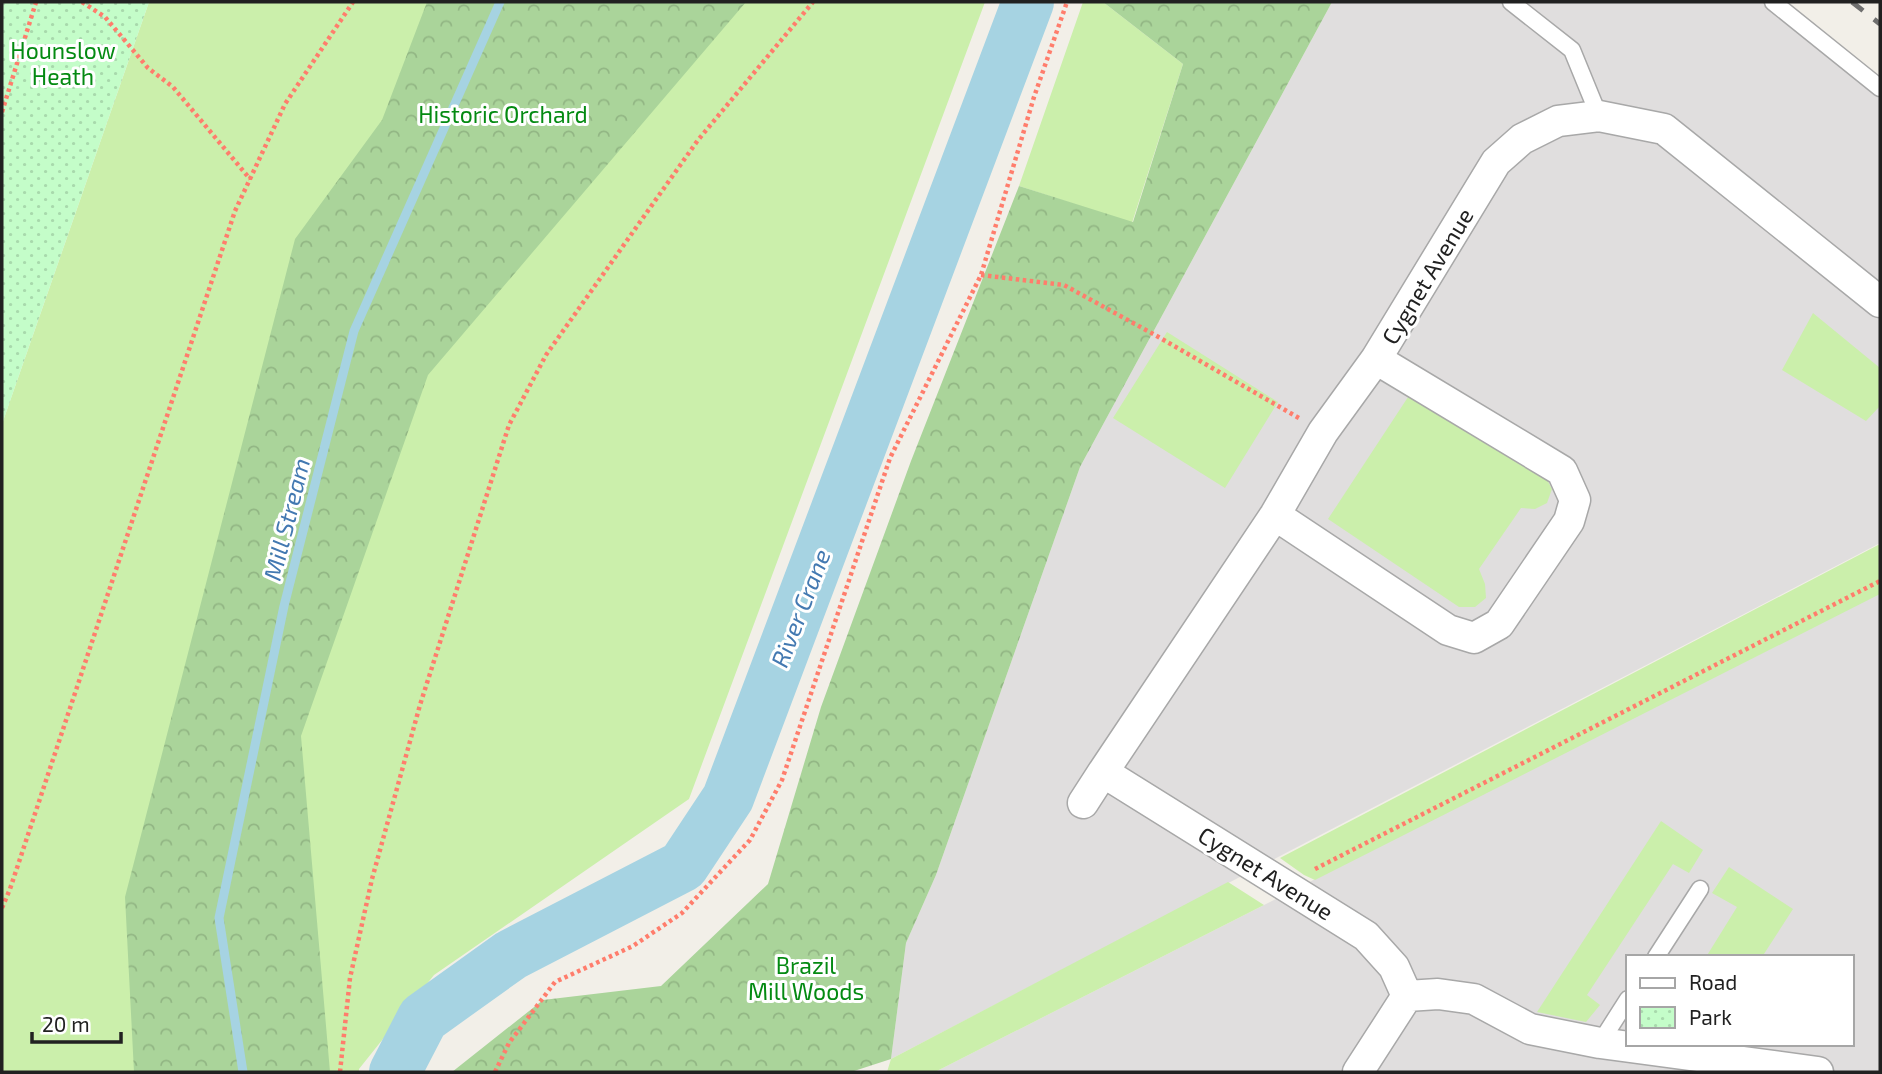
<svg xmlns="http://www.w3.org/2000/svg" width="1882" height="1074" viewBox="0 0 1882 1074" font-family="'Exo 2',sans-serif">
	<defs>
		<pattern id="forest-crowns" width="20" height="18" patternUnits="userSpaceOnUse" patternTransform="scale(1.75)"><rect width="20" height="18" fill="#aad49a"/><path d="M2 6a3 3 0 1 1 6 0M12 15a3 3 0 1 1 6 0" fill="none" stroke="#92b684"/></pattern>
		<pattern id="park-dots" width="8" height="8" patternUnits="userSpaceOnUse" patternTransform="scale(1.75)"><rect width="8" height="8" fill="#c4fdc9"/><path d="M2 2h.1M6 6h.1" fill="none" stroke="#a8d9ac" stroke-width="1.8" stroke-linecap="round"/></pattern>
	</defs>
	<rect width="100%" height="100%" fill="#f2efe8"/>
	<path fill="#e0dede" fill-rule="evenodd" d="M 1332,2 L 1785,2 L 1880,79 L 1880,543 L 891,1059 L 906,943 L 936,875 L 1080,467 Z
		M 1880,593 L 1880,1072 L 935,1072 L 1264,905 ZM 1628,957 L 1852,957 L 1852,1044 L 1628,1044 Z"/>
	<path fill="#cbefab" d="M 149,2 L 985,2 L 689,799 L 434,975 L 359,1069 L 359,1072 L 2,1072 L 2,424 Z
		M 1083,2 L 1103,2 L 1183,64 L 1132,223 L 1019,186 Z
		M 1813,313 L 1880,368 L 1880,406 L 1866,421 L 1782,370 Z
		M 1167,332 L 1278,402 L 1225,488 L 1113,418 Z
		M 1412,391 L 1545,476 L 1552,489 L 1547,503 L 1535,509 L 1521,508 L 1479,569 L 1485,584 L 1486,598 L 1475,607 L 1459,607 L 1328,519 Z
		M 1880,544 L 1880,594 L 1315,880 L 1304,875 L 1280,858 Z
		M 1661,821 L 1703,850 L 1689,873 L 1673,864 L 1587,995 L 1600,1005 L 1586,1022 L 1537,1012 Z
		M 1729,867 L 1793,909 L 1762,957 L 1706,957 L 1737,907 L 1712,893 Z
		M 1228,882 L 1264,905 L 935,1072 L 887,1072 L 891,1059 Z"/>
	<path fill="url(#forest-crowns)" d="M 427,2 L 746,2 L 428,375 L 301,736 L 330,1072 L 134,1072 L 125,897 L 295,239 L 382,120 Z
		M 1103,2 L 1332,2 L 1080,467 L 936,875 L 906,943 L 891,1059 L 851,1072 L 452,1072 L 543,1000 L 661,986 L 768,884 L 821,707 L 911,461 L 1019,186 L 1133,222 L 1183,64 Z"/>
	<path fill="url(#park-dots)" d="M 2,2 L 149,2 L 2,424 Z"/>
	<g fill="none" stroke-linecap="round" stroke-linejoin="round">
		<path stroke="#a6d3e2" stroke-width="9" d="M 243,1072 L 219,918 L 284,606 L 354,331 L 500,2"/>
		<path stroke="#a6d3e2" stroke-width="52" d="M 395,1072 L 423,1018 L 511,955 L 683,866 L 728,798 L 1028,2"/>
		<defs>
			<path id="lane" d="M 1511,2 L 1572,50 L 1599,116
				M 1773,2 L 1880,88
				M 1656,957 L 1700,889
				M 1600,1043 L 1628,999"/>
			<path id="street" d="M 1275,515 L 1448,630 L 1474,638 L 1499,624 L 1569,521 L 1575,500 L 1562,471 L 1376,359
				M 1083,803 L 1103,772
				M 1407,996 L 1394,967 L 1366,936 L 1103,772 L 1275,515 L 1323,432 L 1376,359 L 1496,162 L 1522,139 L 1558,121 L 1599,116 L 1664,129 L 1880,302
				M 1358,1072 L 1407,996 L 1438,994 L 1474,999 L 1530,1029 L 1600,1043 L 1818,1072"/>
		</defs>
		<use href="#lane" stroke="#a8a8a8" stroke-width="19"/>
		<use href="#street" stroke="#a8a8a8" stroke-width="33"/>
		<path stroke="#ff7d6c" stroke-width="4.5" stroke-dasharray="3.5 3.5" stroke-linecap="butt" d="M 82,2 L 105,17 L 148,68 L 173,87 L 250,179
			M 2,112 L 36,2
			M 981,275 L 1064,285 L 1155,335 L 1299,418
			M 1315,869 L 1880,581
			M 2,908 L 10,889 L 235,211 L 285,104 L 353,2
			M 340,1072 L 350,978 L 372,879 L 420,705 L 509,425 L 546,355 L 698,140 L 813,2
			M 495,1072 L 509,1043 L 555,982 L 633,946 L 682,913 L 750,840 L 782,780 L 890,458 L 981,275 L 1034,97 L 1067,2"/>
		<use href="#lane" stroke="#fff" stroke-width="16"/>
		<use href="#street" stroke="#fff" stroke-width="30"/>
		<path stroke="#6f6f6f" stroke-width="5" stroke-dasharray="14 14" stroke-linecap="butt" d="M 1852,2 L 1880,24"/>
	</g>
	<g text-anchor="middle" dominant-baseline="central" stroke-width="6" stroke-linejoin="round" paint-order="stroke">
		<g font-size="23" fill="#048a12" stroke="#fff">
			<text x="63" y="50">Hounslow<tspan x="63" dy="26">Heath</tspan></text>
			<text x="503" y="114">Historic Orchard</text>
			<text x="806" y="965">Brazil<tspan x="806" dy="26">Mill Woods</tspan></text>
		</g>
		<g font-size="23" fill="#212121" stroke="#fff">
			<text transform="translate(1427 276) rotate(-59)">Cygnet Avenue</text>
			<text transform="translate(1266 873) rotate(32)">Cygnet Avenue</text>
		</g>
		<g font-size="24" font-style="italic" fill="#4379b1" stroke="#fff">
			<text transform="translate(286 519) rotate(-76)">Mill Stream</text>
			<text transform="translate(800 608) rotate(-69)">River Crane</text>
		</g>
	</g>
	<rect width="1882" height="1074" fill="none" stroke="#212121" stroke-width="7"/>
	<rect x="1626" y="955" width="228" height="91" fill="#ffffff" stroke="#a6a6a6" stroke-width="2"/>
	<rect x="1640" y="978" width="35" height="10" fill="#ffffff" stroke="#a6a6a6" stroke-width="2"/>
	<text x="1689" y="990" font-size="21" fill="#212121">Road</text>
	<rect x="1640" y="1007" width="35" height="21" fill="url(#park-dots)" stroke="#a6a6a6" stroke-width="2"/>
	<text x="1689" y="1025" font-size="21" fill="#212121">Park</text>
	<path d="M32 1032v10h89v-10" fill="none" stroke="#212121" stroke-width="3.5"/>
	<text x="42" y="1032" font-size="21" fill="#212121" stroke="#ffffff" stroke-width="5" paint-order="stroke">20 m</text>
</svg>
